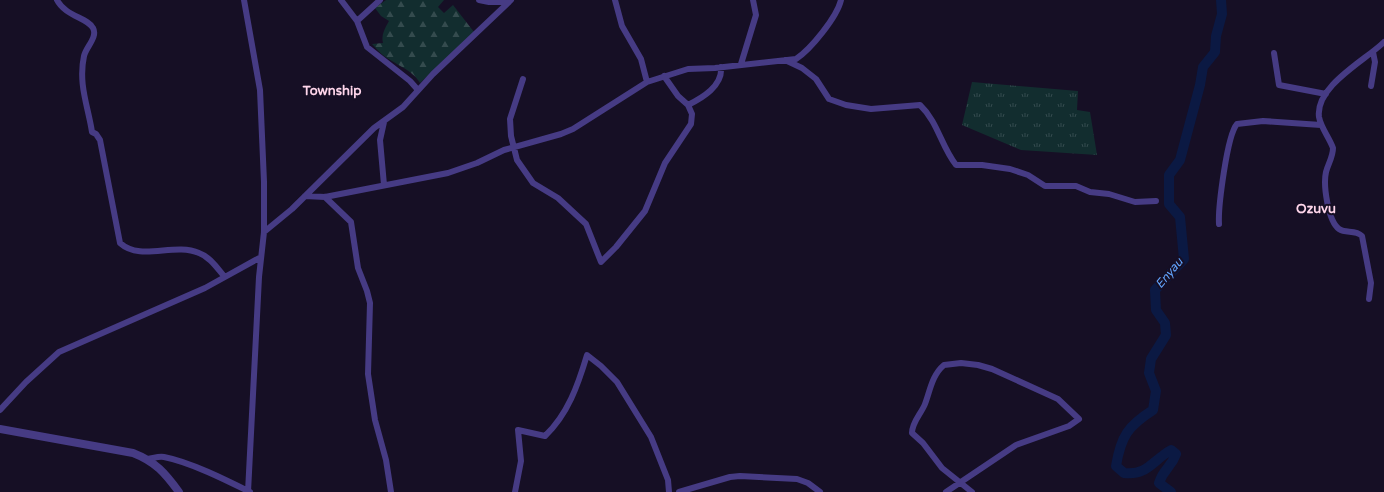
<svg xmlns="http://www.w3.org/2000/svg" width="1384" height="492" viewBox="0 0 1384 492" font-family="'Varela Round',sans-serif">
	<defs>
		<pattern id="grass-tufts" width="24" height="20" patternUnits="userSpaceOnUse"><rect width="24" height="20" fill="#122d2f"/><path d="M3 7l-1-3M5 7V3M7 7l1-3M15 17l-1-3M17 17v-4M19 17l1-3" fill="none" stroke="#344b4e"/></pattern>
		<pattern id="forest-firs" width="22" height="20" patternUnits="userSpaceOnUse"><rect width="22" height="20" fill="#122d2f"/><path d="M5 1l3.5 6h-7zM16 11l3.5 6h-7z" fill="#344b4e"/></pattern>
	</defs>
	<rect width="100%" height="100%" fill="#160f25"/>
	<path fill="url(#grass-tufts)" d="M 972,82 L 1078,91 L 1077,110 L 1090,112 L 1097,155 L 1021,150 L 962,125 Z"/>
	<path fill="url(#forest-firs)" d="M 386,0 L 444,0 L 438,7 L 444,13 L 453,5 L 474,32 L 420,83 C 413,70 394,64 383,55 C 379,52 375,47 372,44 L 383,43 C 381,35 385,28 389,21 L 381,16 L 375,8 Z"/>
	<g fill="none" stroke-linecap="round" stroke-linejoin="round">
		<path stroke="#0b1943" stroke-width="10" d="M 1171,492 L 1159,483 C 1164,468 1171,468 1176,454 L 1171,450 C 1153,460 1147,476 1124,473 L 1116,466 C 1121,436 1128,426 1153,410 L 1156,391 L 1149,373 L 1151,359 L 1166,335 L 1165,323 L 1156,310 L 1155,290 L 1184,259 L 1180,217 L 1169,204 L 1169,175 L 1180,160 L 1200,85 L 1203,67 L 1215,52 L 1216,36 L 1222,14 L 1221,0"/>
		<path stroke="#463b84" stroke-width="6" d="M 57,0 C 65,16 88,18 93,28 C 98,37 86,47 84,56 C 78,84 88,106 92,132 L 96,134 L 100,140 L 120,243 C 141,262 174,242 199,253 C 210,257 217,268 224,276
			M 244,0 L 260,90 L 264,182 L 264,232 L 259,277 L 248,492
			M 341,0 L 357,21 L 367,47 L 410,81 L 418,90
			M 479,0 L 489,2 L 509,2 L 511,0
			M 615,0 L 622,26 L 641,59 L 647,82
			M 357,21 L 380,0
			M 1274,53 L 1279,85 L 1326,94
			M 785,60 L 802,68 L 816,79 L 829,99 L 846,105 L 871,109 L 920,105 C 938,122 941,146 956,165 L 982,165 L 1010,169 L 1028,175 L 1045,186 L 1076,186 L 1090,192 L 1109,194 L 1135,202 L 1156,201
			M 741,64 L 756,15 L 753,0
			M 523,79 L 510,119 L 511,136 L 517,160 L 533,183 L 558,198 L 586,224 L 601,262 L 616,247 L 645,211 L 665,163 L 691,124 L 692,114 L 688,105 L 678,96 L 664,76
			M 1371,86 L 1375,62 L 1373,52
			M 688,105 C 702,98 723,86 721,67
			M 384,122 L 380,140 L 384,185
			M 305,196 L 325,197 L 448,173 L 477,163 L 504,150 L 561,134 L 573,129 L 647,82 L 688,69 L 715,68 L 796,59 C 811,49 837,17 841,0
			M 325,197 L 351,222 L 358,268 L 367,291 L 370,303 L 368,374 L 375,420 L 386,460 L 391,492
			M 1219,224 C 1218,208 1227,135 1237,124 L 1263,121 L 1321,125
			M 264,232 L 292,209 L 374,128 L 403,107 L 433,74 L 509,2
			M 1369,299 L 1371,283 L 1362,236 C 1355,229 1346,234 1339,229 C 1328,221 1323,185 1326,172 C 1328,164 1333,157 1333,148 C 1329,137 1321,128 1319,117 C 1315,86 1366,60 1384,42
			M 0,410 L 26,382 L 59,352 L 205,288 L 261,257
			M 148,459 C 154,458 159,456 164,457 C 190,462 226,480 250,492
			M 515,492 L 521,461 L 518,430 L 545,436 C 568,414 578,385 587,355 L 601,366 L 617,382 L 651,437 L 668,480 L 669,492
			M 679,492 L 730,477 L 740,476 L 797,479 L 808,483 L 820,492
			M 946,492 L 1016,445 L 1069,426 L 1079,419 L 1058,399 L 992,369 L 978,365 L 961,363 L 944,365 C 932,375 930,391 925,404 C 921,414 912,422 912,433 L 923,443 L 942,468 L 972,492"/>
		<path stroke="#463b84" stroke-width="8" d="M 0,429 L 133,453 C 156,462 165,473 179,492"/>
	</g>
	<g text-anchor="middle" dominant-baseline="central" stroke-width="4" stroke-linejoin="round" paint-order="stroke">
		<g font-size="12" font-style="italic" fill="#63a4fd" stroke="#160f25">
			<text transform="translate(1169 273) rotate(-50)">Enyau</text>
		</g>
		<g font-size="13" font-weight="bold" fill="#ffd6eb" stroke="#160f25">
			<text x="332" y="91">Township</text>
			<text x="1316" y="209">Ozuvu</text>
		</g>
	</g>
</svg>
